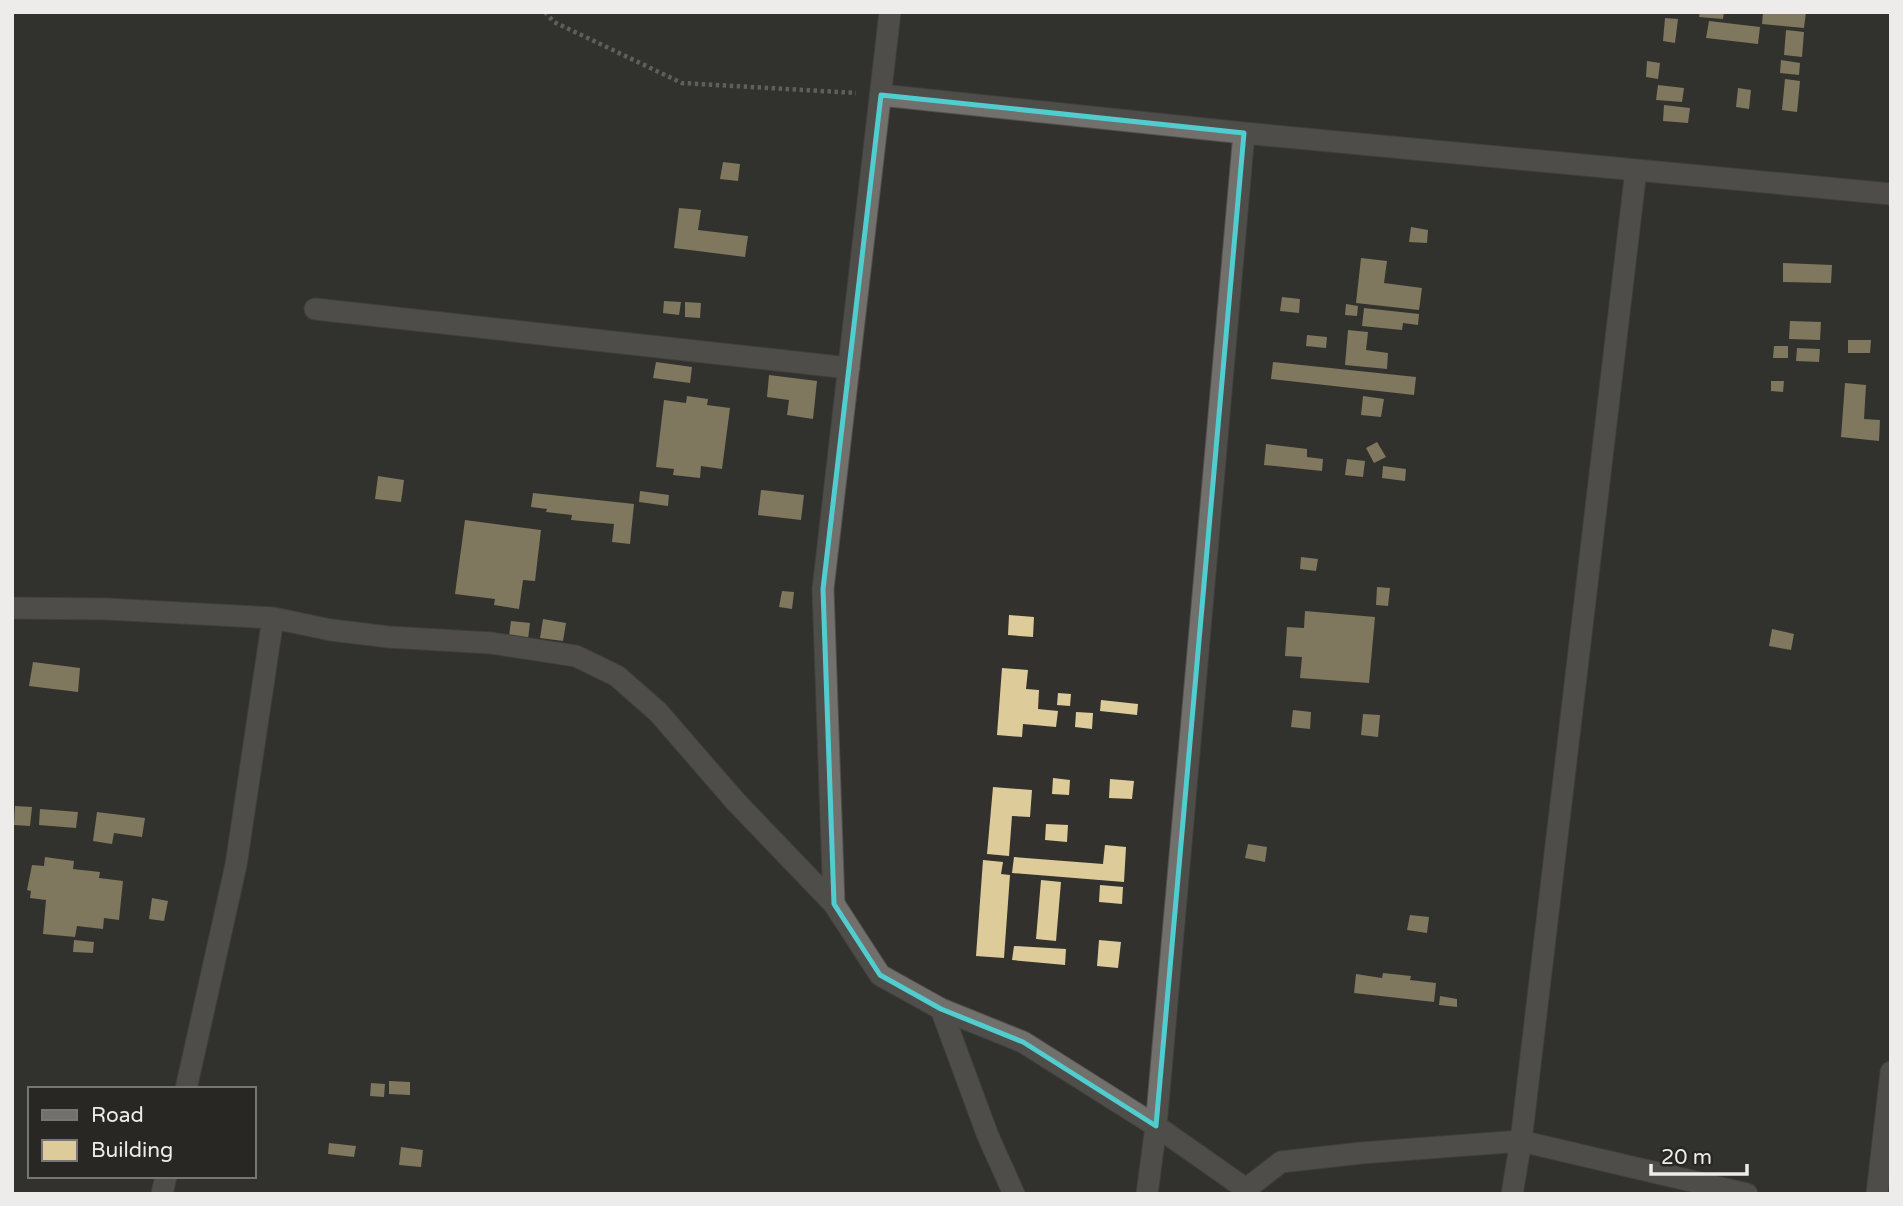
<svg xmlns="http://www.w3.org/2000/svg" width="1903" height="1206" viewBox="0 0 1903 1206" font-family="'Varela Round',sans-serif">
	<rect width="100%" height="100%" fill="#32312e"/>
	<path fill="#ddcc9a" d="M 1700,12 L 1724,12 L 1723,19 L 1699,17 Z
		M 1763,12 L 1806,12 L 1804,28 L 1762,24 Z
		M 1665,18 L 1678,19 L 1675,43 L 1663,41 Z
		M 1709,21 L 1760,27 L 1758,44 L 1706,38 Z
		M 1786,30 L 1804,32 L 1802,57 L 1784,55 Z
		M 1781,60 L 1800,63 L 1799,75 L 1780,73 Z
		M 1647,61 L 1660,63 L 1658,79 L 1646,77 Z
		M 1785,79 L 1800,81 L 1797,112 L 1782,110 Z
		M 1658,85 L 1684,88 L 1682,102 L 1656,100 Z
		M 1738,88 L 1751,90 L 1749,109 L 1736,107 Z
		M 1664,105 L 1690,108 L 1688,123 L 1663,121 Z
		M 723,162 L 740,164 L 738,181 L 720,179 Z
		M 679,208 L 701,210 L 698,230 L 748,236 L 745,257 L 674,248 Z
		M 1411,227 L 1428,230 L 1427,243 L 1409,242 Z
		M 1361,258 L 1387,261 L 1384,283 L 1422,288 L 1419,310 L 1356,303 Z
		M 1783,263 L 1832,265 L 1831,283 L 1783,282 Z
		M 1282,297 L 1300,299 L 1299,313 L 1280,311 Z
		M 664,301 L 681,302 L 679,315 L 663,313 Z
		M 685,302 L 701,303 L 700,318 L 685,317 Z
		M 1346,304 L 1358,306 L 1357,316 L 1345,315 Z
		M 1364,308 L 1419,314 L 1418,325 L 1403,323 L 1402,330 L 1362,326 Z
		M 1790,321 L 1821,322 L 1820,340 L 1789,339 Z
		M 1348,330 L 1368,332 L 1366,350 L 1388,353 L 1387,369 L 1345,365 Z
		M 1307,335 L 1327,337 L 1326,348 L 1306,346 Z
		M 1848,340 L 1871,340 L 1870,353 L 1848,353 Z
		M 1774,346 L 1788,346 L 1788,358 L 1773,358 Z
		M 1797,348 L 1820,349 L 1819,362 L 1796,361 Z
		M 656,362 L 692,367 L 690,383 L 653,378 Z
		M 1273,362 L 1416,377 L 1414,395 L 1271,379 Z
		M 769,375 L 817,381 L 813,419 L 787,415 L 789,400 L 767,397 Z
		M 1771,381 L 1784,381 L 1783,392 L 1771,391 Z
		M 1845,383 L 1866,385 L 1864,419 L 1880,420 L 1879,441 L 1841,437 Z
		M 687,396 L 708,399 L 707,405 L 730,408 L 722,469 L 701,466 L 700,478 L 673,475 L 674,469 L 656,467 L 664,400 L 686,403 Z
		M 1363,396 L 1384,399 L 1381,417 L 1361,415 Z
		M 1377,442 L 1386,457 L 1374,463 L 1366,448 Z
		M 1266,444 L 1307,449 L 1307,457 L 1323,459 L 1322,471 L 1264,465 Z
		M 1347,459 L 1365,461 L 1363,477 L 1345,475 Z
		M 1383,466 L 1406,469 L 1405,481 L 1382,478 Z
		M 378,476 L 404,480 L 401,502 L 375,499 Z
		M 761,490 L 804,495 L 801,520 L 758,515 Z
		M 640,491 L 669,495 L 668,506 L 639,502 Z
		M 533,493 L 634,504 L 630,544 L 612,542 L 614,524 L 571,520 L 572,515 L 546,512 L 547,509 L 531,507 Z
		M 465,520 L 541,530 L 535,581 L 523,580 L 519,609 L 494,605 L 495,599 L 455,594 Z
		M 1301,557 L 1318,559 L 1316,571 L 1300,569 Z
		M 1377,587 L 1390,588 L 1388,606 L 1376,605 Z
		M 782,591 L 794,592 L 792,609 L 779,607 Z
		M 1305,611 L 1375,617 L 1369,683 L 1300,678 L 1302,657 L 1285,656 L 1287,627 L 1304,628 Z
		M 1009,615 L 1034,617 L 1033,637 L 1008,635 Z
		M 543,619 L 566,623 L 563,641 L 540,638 Z
		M 511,621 L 530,623 L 528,639 L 509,636 Z
		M 1772,629 L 1794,634 L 1791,650 L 1769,646 Z
		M 33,662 L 80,668 L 78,692 L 29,686 Z
		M 1002,668 L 1028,670 L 1026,689 L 1039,690 L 1038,709 L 1058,711 L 1056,727 L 1023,724 L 1022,737 L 997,735 Z
		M 1058,693 L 1071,694 L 1070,706 L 1057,705 Z
		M 1101,700 L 1138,704 L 1137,715 L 1100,711 Z
		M 1293,710 L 1311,712 L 1310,729 L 1291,727 Z
		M 1076,712 L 1093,713 L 1092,729 L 1075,727 Z
		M 1363,714 L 1380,715 L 1378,737 L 1361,735 Z
		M 1053,778 L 1070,780 L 1069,795 L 1052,794 Z
		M 1110,779 L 1134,781 L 1132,799 L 1109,798 Z
		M 993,787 L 1032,790 L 1030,817 L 1012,816 L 1009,856 L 987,854 Z
		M 15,806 L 32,807 L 30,826 L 14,825 Z
		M 40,809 L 78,812 L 76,828 L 39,825 Z
		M 97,812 L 145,818 L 142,837 L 114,833 L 112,844 L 93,841 Z
		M 1046,824 L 1068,825 L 1067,842 L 1045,840 Z
		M 1248,844 L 1267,847 L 1265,862 L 1245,858 Z
		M 1105,845 L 1126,847 L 1124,882 L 1012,873 L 1014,857 L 1103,864 Z
		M 45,857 L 74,861 L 73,869 L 100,872 L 99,878 L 123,881 L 119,920 L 104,918 L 103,929 L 77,926 L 75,937 L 43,934 L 46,900 L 30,898 L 31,891 L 27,890 L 32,865 L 44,866 Z
		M 983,860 L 1003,862 L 1001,874 L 1010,875 L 1004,958 L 976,956 Z
		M 1041,880 L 1061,882 L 1056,941 L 1036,939 Z
		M 1100,885 L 1123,887 L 1122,904 L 1099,902 Z
		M 152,898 L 168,901 L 164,921 L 149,919 Z
		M 1410,915 L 1429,917 L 1427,933 L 1407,930 Z
		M 74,940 L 94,942 L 93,953 L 73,952 Z
		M 1099,940 L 1121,942 L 1118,968 L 1097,966 Z
		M 1014,946 L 1066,949 L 1065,965 L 1012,960 Z
		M 1383,973 L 1411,976 L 1410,980 L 1436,983 L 1434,1002 L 1354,993 L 1356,974 L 1382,978 Z
		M 1440,996 L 1457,999 L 1457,1007 L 1439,1005 Z
		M 389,1081 L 410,1082 L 410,1095 L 389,1094 Z
		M 371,1083 L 385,1084 L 384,1097 L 370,1096 Z
		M 329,1143 L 356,1146 L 354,1157 L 328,1154 Z
		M 401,1147 L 423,1150 L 421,1167 L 399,1165 Z"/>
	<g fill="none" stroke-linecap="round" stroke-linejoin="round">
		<defs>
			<path id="minor" d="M 881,95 L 1244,133 L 1891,194
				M 315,309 L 849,368
				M 12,608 L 107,609 L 273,618 L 331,630 L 389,637 L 491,643 L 576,656 L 617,676 L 658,712 L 736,802 L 834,904 L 880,975 L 941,1009 L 1023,1042 L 1156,1126 L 1246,1189 L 1248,1194
				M 834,904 L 823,589 L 890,12
				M 941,1009 L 988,1136 L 1014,1194
				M 186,1089 L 236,865 L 273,618
				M 1246,1189 L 1281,1162 L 1361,1153 L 1521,1141 L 1747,1194
				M 162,1194 L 166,1176
				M 1147,1194 L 1156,1126 L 1244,133
				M 1512,1194 L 1521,1141 L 1636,170
				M 1877,1194 L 1891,1072"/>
		</defs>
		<use href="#minor" stroke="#51504d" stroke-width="23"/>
		<path stroke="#969592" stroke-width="4.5" stroke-dasharray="3.5 3.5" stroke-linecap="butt" d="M 545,12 L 554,22 L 682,83 L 856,93"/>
		<use href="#minor" stroke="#71706d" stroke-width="21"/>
	</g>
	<path d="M0 0H1903V1206H0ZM 881,95 L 1244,133 L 1156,1126 L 1023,1042 L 941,1009 L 880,975 L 834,904 L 823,589 Z" fill="#32312e" fill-opacity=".55" fill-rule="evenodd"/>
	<path fill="none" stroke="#52cdcf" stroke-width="5" stroke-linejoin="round" d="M 881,95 L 1244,133 L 1156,1126 L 1023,1042 L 941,1009 L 880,975 L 834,904 L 823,589 Z"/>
	<rect width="1903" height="1206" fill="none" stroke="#edecea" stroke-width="28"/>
	<rect x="28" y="1087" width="228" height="91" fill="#282724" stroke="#777673" stroke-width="2"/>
	<rect x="42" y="1110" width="35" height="10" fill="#71706d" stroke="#777673" stroke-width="2"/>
	<text x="91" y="1122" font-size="21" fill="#edecea">Road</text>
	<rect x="42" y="1140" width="35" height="21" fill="#ddcc9a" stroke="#777673" stroke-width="2"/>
	<text x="91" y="1157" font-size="21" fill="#edecea">Building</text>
	<path d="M1651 1164v10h96v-10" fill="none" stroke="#edecea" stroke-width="3.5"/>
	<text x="1661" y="1164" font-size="21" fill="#edecea" stroke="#282724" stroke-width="5" paint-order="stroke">20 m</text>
</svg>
